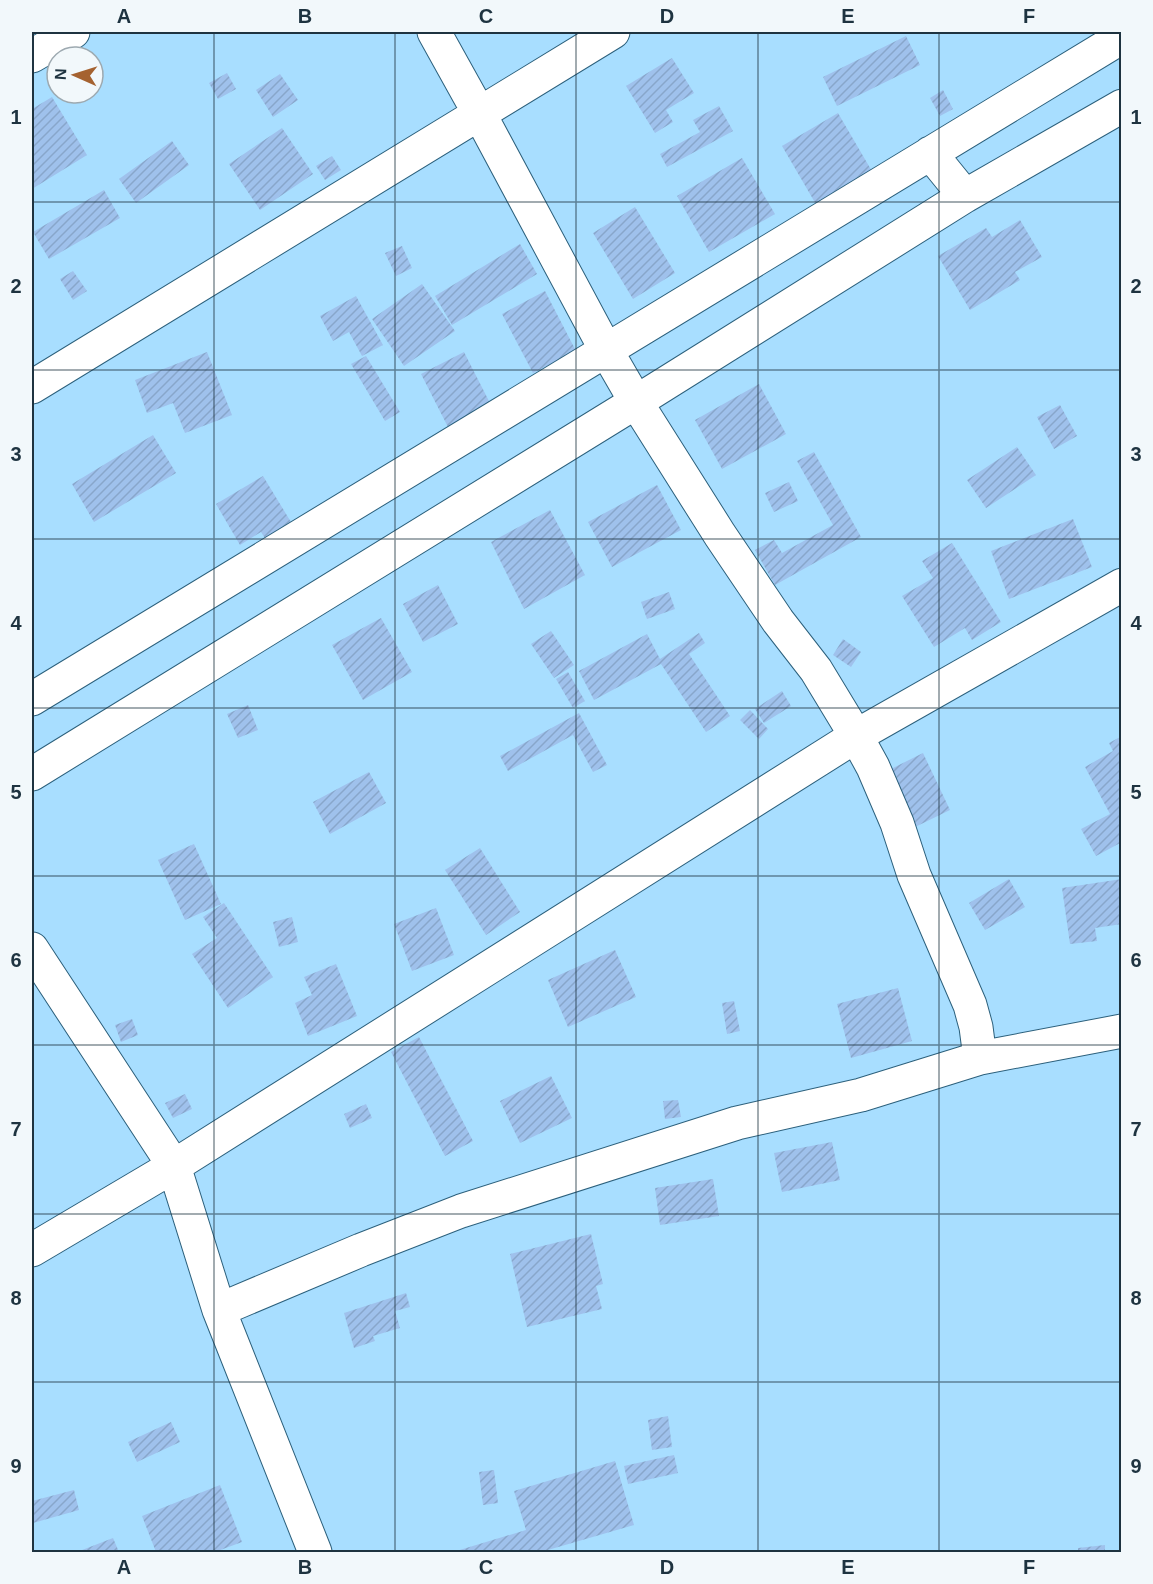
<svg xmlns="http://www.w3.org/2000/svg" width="1153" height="1584" viewBox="0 0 1153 1584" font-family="Arial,sans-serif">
	<defs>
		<pattern id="building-hatch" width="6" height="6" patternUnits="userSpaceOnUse" patternTransform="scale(1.5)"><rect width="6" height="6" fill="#9fc1ec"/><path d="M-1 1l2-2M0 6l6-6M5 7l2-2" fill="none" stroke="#88a6cb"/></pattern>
	</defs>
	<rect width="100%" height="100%" fill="#a8deff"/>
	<path fill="url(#building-hatch)" d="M 906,36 L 920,65 L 837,106 L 823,77 Z
		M 672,58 L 694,93 L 666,110 L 673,122 L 655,133 L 626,86 Z
		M 227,73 L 236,89 L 218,99 L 209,83 Z
		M 280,74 L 298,100 L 273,117 L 256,90 Z
		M 943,90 L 953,109 L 940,116 L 930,98 Z
		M 52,97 L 87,155 L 32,189 L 32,109 Z
		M 719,106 L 733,131 L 667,167 L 660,154 L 700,132 L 693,120 Z
		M 838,113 L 873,173 L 817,206 L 782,146 Z
		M 282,128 L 313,174 L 260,210 L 229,164 Z
		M 172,141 L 189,165 L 136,203 L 119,179 Z
		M 332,156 L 341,170 L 325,180 L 316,166 Z
		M 742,158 L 775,214 L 709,252 L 677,196 Z
		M 104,190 L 120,218 L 49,259 L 33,232 Z
		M 635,207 L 675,273 L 633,299 L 593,233 Z
		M 1020,220 L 1042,257 L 1015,272 L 1020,280 L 970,310 L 938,256 L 986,228 L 992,237 Z
		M 520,244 L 537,274 L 452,325 L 435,296 Z
		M 402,246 L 412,268 L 396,276 L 385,253 Z
		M 73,271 L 87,291 L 73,300 L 60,279 Z
		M 422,284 L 455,331 L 404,366 L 372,319 Z
		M 545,291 L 576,351 L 533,373 L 502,314 Z
		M 356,296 L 383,345 L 362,356 L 349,332 L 333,341 L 320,316 Z
		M 207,352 L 232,415 L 185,433 L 173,403 L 147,413 L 135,380 Z
		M 464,352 L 492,407 L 449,429 L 421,374 Z
		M 366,356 L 400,412 L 385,421 L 351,364 Z
		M 759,384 L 786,434 L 722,469 L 695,420 Z
		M 1060,405 L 1077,436 L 1054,449 L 1037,417 Z
		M 153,435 L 176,473 L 94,522 L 72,484 Z
		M 1017,447 L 1036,475 L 986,508 L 967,480 Z
		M 814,452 L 861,537 L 775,585 L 755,550 L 774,540 L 782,553 L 833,525 L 797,461 Z
		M 263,476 L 294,527 L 268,543 L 261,532 L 240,545 L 216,504 Z
		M 789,482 L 798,501 L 774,512 L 765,493 Z
		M 657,485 L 681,530 L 612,567 L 588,522 Z
		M 550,510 L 585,575 L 524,609 L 491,542 Z
		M 1073,519 L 1092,567 L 1009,599 L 991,551 Z
		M 952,543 L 1001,622 L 972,640 L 965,628 L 934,647 L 902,596 L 933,578 L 922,561 Z
		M 438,585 L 458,624 L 423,642 L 403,604 Z
		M 669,592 L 675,609 L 647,619 L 641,602 Z
		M 381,618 L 412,672 L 363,700 L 332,645 Z
		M 551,631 L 574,665 L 554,678 L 531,644 Z
		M 699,633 L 705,643 L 689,654 L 730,716 L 706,732 L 661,664 L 594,700 L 579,671 L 647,634 L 660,659 Z
		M 843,639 L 861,652 L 851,667 L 833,655 Z
		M 568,672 L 585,701 L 573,708 L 556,679 Z
		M 782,691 L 791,706 L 764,723 L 755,709 Z
		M 248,705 L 258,730 L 238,738 L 227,714 Z
		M 750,710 L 768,729 L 759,739 L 740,720 Z
		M 579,713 L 607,765 L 593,772 L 573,735 L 508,771 L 500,756 Z
		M 1122,736 L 1122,842 L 1096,856 L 1081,829 L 1110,814 L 1085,767 L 1113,751 L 1109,743 Z
		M 923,753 L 950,810 L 913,828 L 885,772 Z
		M 369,772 L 386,803 L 330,834 L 313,802 Z
		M 194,844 L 221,904 L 185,920 L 158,860 Z
		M 480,848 L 520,912 L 486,935 L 445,870 Z
		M 1009,879 L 1025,907 L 985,930 L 969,903 Z
		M 1122,879 L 1122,924 L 1095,928 L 1097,941 L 1070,944 L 1062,888 Z
		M 224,903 L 273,977 L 228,1008 L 192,954 L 217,938 L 203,917 Z
		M 436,908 L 454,955 L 412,971 L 394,924 Z
		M 292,917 L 298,942 L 279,947 L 273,922 Z
		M 615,950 L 636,997 L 568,1027 L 548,980 Z
		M 336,964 L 357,1016 L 308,1036 L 295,1003 L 312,995 L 304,977 Z
		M 898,988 L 912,1041 L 851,1058 L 837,1004 Z
		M 734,1001 L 740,1031 L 727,1034 L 722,1003 Z
		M 132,1019 L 138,1035 L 121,1042 L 115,1025 Z
		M 419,1037 L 473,1141 L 445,1156 L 391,1052 Z
		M 551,1076 L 572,1118 L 520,1143 L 500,1101 Z
		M 185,1094 L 192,1109 L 173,1118 L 165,1103 Z
		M 678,1100 L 681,1117 L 665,1119 L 663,1101 Z
		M 366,1104 L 372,1118 L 350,1128 L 344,1114 Z
		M 832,1142 L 840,1180 L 782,1192 L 774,1153 Z
		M 713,1179 L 719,1216 L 660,1225 L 655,1188 Z
		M 591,1234 L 603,1284 L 596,1286 L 602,1309 L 527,1327 L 510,1254 Z
		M 406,1293 L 410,1307 L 395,1311 L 400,1328 L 373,1336 L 375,1341 L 354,1348 L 344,1313 Z
		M 668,1416 L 672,1447 L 652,1450 L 648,1420 Z
		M 171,1422 L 180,1442 L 137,1462 L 128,1442 Z
		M 674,1455 L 678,1473 L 628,1484 L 624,1466 Z
		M 615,1461 L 634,1525 L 541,1552 L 453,1552 L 526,1530 L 514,1491 Z
		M 494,1470 L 498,1503 L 483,1505 L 479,1472 Z
		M 220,1485 L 242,1542 L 215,1552 L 156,1552 L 142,1516 Z
		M 74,1490 L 79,1510 L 33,1523 L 32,1501 Z
		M 113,1538 L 119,1552 L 77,1552 Z
		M 1105,1545 L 1105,1552 L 1078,1552 L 1078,1548 Z"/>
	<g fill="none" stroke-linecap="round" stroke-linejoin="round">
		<defs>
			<path id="minor" d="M 434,32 L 479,113 L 606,350 L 636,402 L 720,535 L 778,621 L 816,670 L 856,736 L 873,767 L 897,823 L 914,875 L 970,1005 L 976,1027 L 980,1058
				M 32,56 L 73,32
				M 930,153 L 965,196
				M 32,387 L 613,32
				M 32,699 L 1122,37
				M 32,774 L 636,402 L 965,196 L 1122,106
				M 32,949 L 174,1166 L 219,1310 L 315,1552
				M 32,1250 L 174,1166 L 856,736 L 1122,585
				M 219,1310 L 361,1250 L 461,1211 L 737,1123 L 861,1095 L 980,1058 L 1122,1031"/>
		</defs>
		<use href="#minor" stroke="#2c607c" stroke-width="35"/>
		<use href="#minor" stroke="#fff" stroke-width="33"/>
	</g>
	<path fill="none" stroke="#1e3340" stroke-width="1.5" stroke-opacity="0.55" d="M 214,32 L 214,1552M 395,32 L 395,1552M 576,32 L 576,1552M 758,32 L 758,1552M 939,32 L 939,1552M 32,202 L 1122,202M 32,370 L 1122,370M 32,539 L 1122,539M 32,708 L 1122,708M 32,876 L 1122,876M 32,1045 L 1122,1045M 32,1214 L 1122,1214M 32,1382 L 1122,1382"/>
	<rect width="1153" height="1584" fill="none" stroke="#f2f8fb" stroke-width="66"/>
	<g transform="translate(75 75) rotate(273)"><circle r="28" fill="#f2f8fb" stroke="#9da9b0" stroke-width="1.5"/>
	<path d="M0-4.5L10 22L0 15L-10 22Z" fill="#a56230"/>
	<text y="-9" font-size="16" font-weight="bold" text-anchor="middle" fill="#1e3340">N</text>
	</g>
	<rect x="33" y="33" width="1087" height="1518" fill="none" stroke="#1e3340" stroke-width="2"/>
	<g font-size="20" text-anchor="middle" font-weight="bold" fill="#1e3340">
		<text x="124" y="23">A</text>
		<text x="305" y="23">B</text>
		<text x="486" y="23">C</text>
		<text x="667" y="23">D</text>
		<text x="848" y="23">E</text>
		<text x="1029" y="23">F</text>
		<text x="16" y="124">1</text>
		<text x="1136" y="124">1</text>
		<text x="16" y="293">2</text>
		<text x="1136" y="293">2</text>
		<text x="16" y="461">3</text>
		<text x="1136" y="461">3</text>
		<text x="16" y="630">4</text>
		<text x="1136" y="630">4</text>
		<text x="16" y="799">5</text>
		<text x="1136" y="799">5</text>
		<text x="16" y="967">6</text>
		<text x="1136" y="967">6</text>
		<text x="16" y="1136">7</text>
		<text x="1136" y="1136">7</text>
		<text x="16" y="1305">8</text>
		<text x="1136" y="1305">8</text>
		<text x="16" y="1473">9</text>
		<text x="1136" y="1473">9</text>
		<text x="124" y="1574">A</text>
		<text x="305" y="1574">B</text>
		<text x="486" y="1574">C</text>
		<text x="667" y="1574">D</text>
		<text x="848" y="1574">E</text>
		<text x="1029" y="1574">F</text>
	</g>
</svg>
